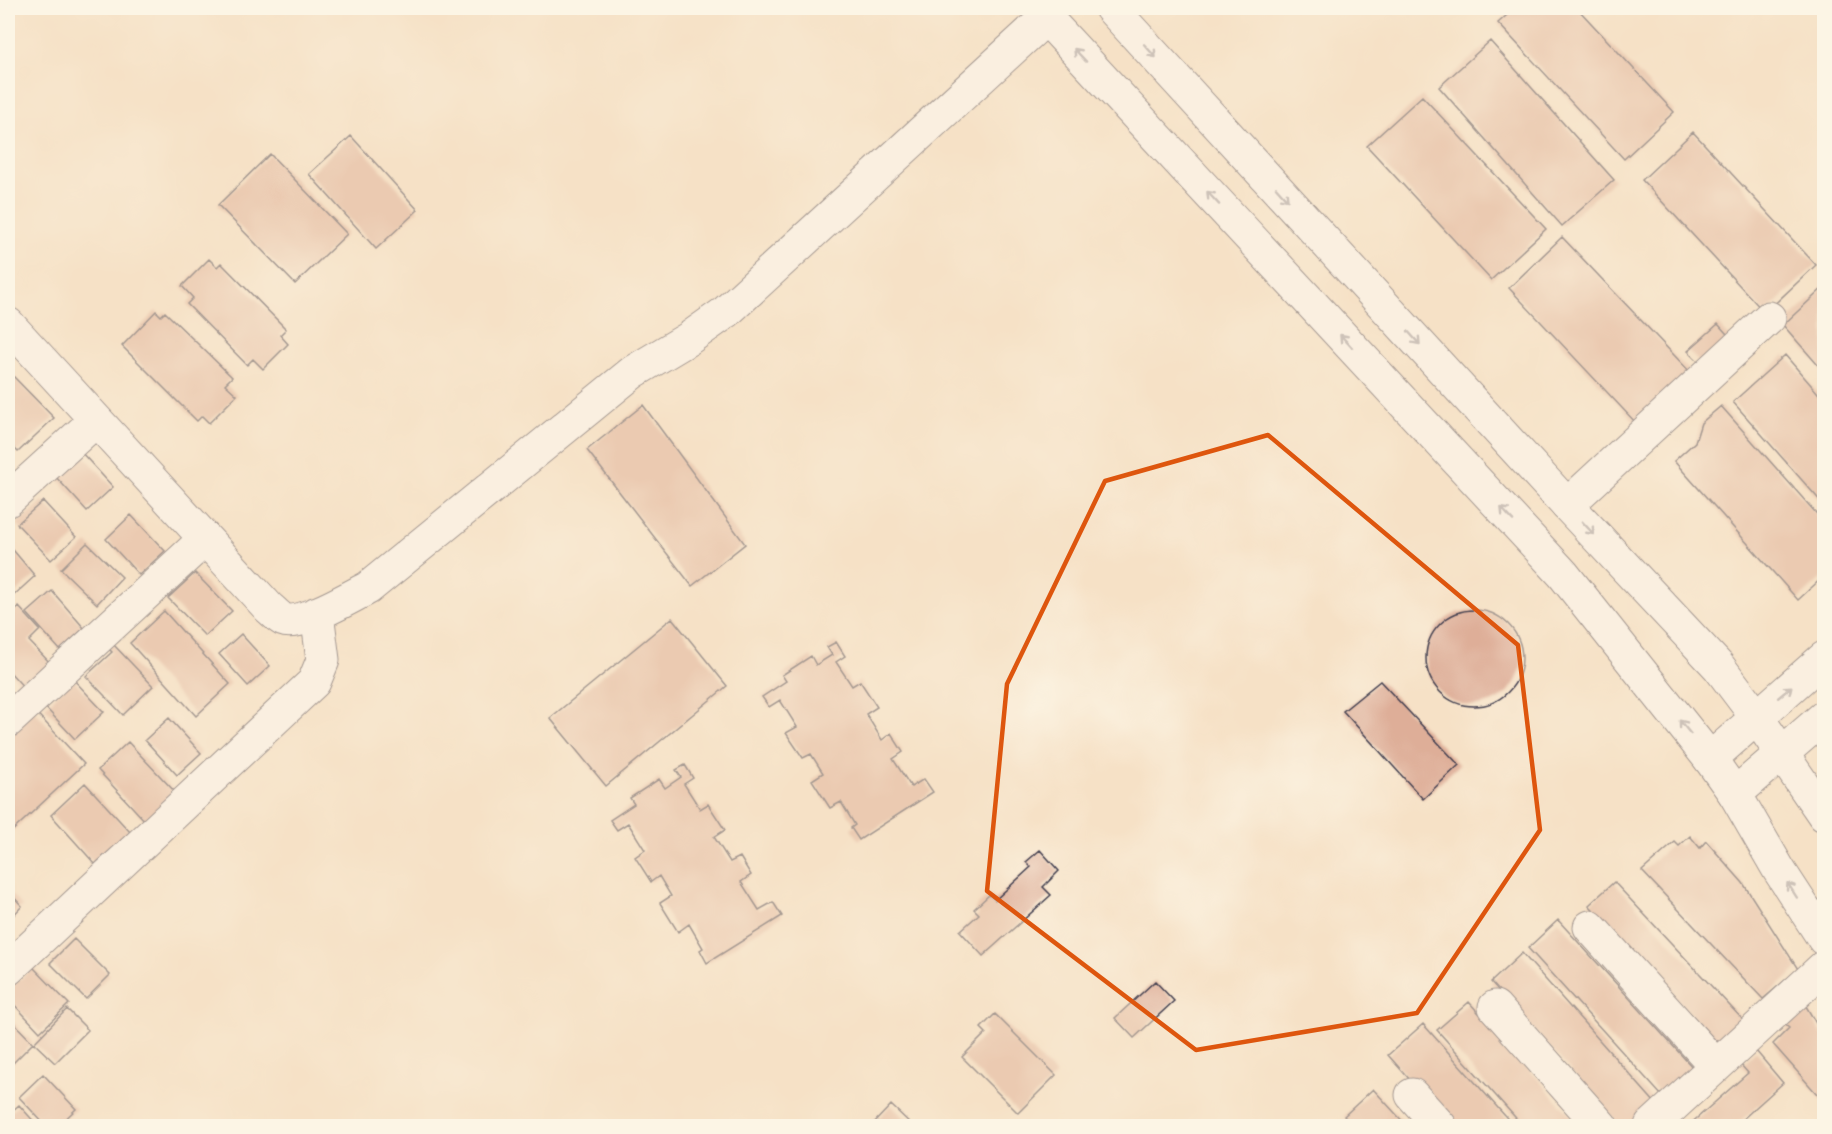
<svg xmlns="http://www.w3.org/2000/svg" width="1832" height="1134" viewBox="0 0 1832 1134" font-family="Caveat,sans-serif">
	<rect width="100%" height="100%" fill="#fcf5e5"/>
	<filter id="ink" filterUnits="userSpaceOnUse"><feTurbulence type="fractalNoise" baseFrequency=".0167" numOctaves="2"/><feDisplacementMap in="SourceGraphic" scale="12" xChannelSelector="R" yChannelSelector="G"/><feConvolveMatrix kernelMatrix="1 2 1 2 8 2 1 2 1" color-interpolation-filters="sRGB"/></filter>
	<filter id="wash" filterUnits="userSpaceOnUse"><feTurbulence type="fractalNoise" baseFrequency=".008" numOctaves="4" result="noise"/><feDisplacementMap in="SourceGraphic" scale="24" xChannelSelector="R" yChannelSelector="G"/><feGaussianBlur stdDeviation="1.35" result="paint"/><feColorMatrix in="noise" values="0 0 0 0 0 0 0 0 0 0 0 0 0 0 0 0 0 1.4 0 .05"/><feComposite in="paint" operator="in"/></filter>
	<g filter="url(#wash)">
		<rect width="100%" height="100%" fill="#f6e1c6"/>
		<g id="blocks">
			<path fill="#deae98" d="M 1515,8 L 1577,8 L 1674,112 L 1624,159 L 1498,23 Z
				M 1490,41 L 1614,180 L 1562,226 L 1439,87 Z
				M 1422,96 L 1546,229 L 1491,280 L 1367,146 Z
				M 1693,132 L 1816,265 L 1765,313 L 1642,180 Z
				M 351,136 L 418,210 L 376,249 L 309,174 Z
				M 270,154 L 347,234 L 295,284 L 218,205 Z
				M 1562,237 L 1691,373 L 1637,424 L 1509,288 Z
				M 209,259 L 217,267 L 221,263 L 286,329 L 280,335 L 288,344 L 263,369 L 253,359 L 247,365 L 187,304 L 193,298 L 182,286 Z
				M 1824,287 L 1824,372 L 1783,325 Z
				M 156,311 L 161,316 L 165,312 L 232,377 L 225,384 L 237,395 L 209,423 L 202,416 L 197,421 L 122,346 Z
				M 1718,324 L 1734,342 L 1705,368 L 1688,351 Z
				M 1785,355 L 1824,400 L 1824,505 L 1733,402 Z
				M 12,375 L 54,418 L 18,452 L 8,442 L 8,379 Z
				M 643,405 L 745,544 L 692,586 L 587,450 Z
				M 1721,406 L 1824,522 L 1824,576 L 1798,600 L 1674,461 L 1695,442 L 1701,423 Z
				M 81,452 L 113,487 L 87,511 L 55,476 Z
				M 43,501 L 76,537 L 51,560 L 17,524 Z
				M 131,515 L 165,551 L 139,575 L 106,539 Z
				M 87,543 L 122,577 L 97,604 L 61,569 Z
				M 8,544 L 35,576 L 12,597 L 8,592 Z
				M 195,573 L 232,611 L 205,636 L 168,598 Z
				M 52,591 L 84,628 L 60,650 L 27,613 Z
				M 19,607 L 40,630 L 29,641 L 53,666 L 27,691 L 8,670 L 8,618 Z
				M1426 658a48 48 0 1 1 96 0a48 48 0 1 1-96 0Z
				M 164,611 L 230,684 L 196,716 L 130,643 Z
				M 672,618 L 727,686 L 606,786 L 550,718 Z
				M 241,634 L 270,666 L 248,686 L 219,654 Z
				M 836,642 L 845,656 L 836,662 L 852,686 L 860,681 L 877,707 L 866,714 L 882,740 L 891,733 L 903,752 L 893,759 L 911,787 L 924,779 L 933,792 L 859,840 L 851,828 L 855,825 L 841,802 L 830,808 L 812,780 L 823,773 L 811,754 L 803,758 L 786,733 L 797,727 L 780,700 L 769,707 L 762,697 L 786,681 L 782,675 L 811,656 L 816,665 L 832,655 L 827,647 Z
				M 112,643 L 153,686 L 123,715 L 86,676 L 112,652 L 107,647 Z
				M 73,679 L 104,712 L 75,739 L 45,707 Z
				M 1380,681 L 1459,765 L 1423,799 L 1343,711 Z
				M 31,707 L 84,764 L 8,835 L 8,729 Z
				M 169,718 L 201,753 L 177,775 L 145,740 Z
				M 128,742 L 176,793 L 146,822 L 98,770 Z
				M 685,765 L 693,778 L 684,784 L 700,809 L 708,804 L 725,830 L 714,837 L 730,862 L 740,857 L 751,875 L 741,882 L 759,910 L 773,902 L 782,916 L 707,963 L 700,950 L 703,948 L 689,924 L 678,932 L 660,903 L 671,896 L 659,876 L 651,882 L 635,857 L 645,850 L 628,823 L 617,830 L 610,820 L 634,804 L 630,798 L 659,779 L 665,788 L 681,777 L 676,770 Z
				M 85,783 L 130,832 L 95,864 L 51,815 Z
				M 1690,836 L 1700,848 L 1706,841 L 1743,883 L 1798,969 L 1763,999 L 1642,871 L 1675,842 L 1679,846 Z
				M 1040,850 L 1059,871 L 1043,887 L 1051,895 L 983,956 L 960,931 L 979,914 L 974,909 L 989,895 L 995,900 L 1031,867 L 1026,862 Z
				M 1614,882 L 1744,1021 L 1719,1044 L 1589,905 Z
				M 8,891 L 22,906 L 9,920 L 8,919 Z
				M 1558,920 L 1694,1069 L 1663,1097 L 1528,948 Z
				M 74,939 L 110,975 L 86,999 L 50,963 Z
				M 1522,953 L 1656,1104 L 1631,1126 L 1620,1126 L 1491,982 Z
				M 33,967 L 69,1004 L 40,1032 L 8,998 L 8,991 Z
				M 1155,981 L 1174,1001 L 1134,1038 L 1115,1018 Z
				M 1803,1001 L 1824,1037 L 1824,1102 L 1773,1044 L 1789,1028 L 1779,1019 Z
				M 1469,1002 L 1580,1126 L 1523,1126 L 1437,1030 Z
				M 67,1009 L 88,1030 L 55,1063 L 34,1043 Z
				M 995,1014 L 1056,1075 L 1018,1113 L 962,1057 L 986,1033 L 981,1028 Z
				M 8,1017 L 33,1043 L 8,1068 Z
				M 1423,1024 L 1514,1126 L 1451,1126 L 1388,1055 Z
				M 1756,1051 L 1783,1083 L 1735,1126 L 1688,1126 L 1748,1073 L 1741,1065 Z
				M 43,1074 L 76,1109 L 58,1126 L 46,1126 L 19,1097 Z
				M 1373,1089 L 1407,1126 L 1353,1126 L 1344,1116 Z
				M 19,1105 L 38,1126 L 8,1126 L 8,1107 L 12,1111 Z
				M 891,1105 L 913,1126 L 871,1126 Z"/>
		</g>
	</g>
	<g filter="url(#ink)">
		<use href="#blocks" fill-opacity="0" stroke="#423f50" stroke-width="1.5"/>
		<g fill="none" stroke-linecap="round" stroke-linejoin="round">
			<defs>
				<path id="street" d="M 8,324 L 269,608 C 273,611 279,618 284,620 C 300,627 352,596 368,588 L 633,372 L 688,339 L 726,312 L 1046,18
					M 8,500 L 96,420
					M 1567,505 L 1769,318
					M 8,721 L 205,539
					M 1710,759 L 1824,658
					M 1735,794 L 1824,717
					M 1590,927 L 1716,1066
					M 8,969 L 314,682 L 323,660 L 317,613
					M 1495,1007 L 1601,1126
					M 1412,1095 L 1440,1126
					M 1651,1126 L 1824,967"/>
				<path id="secondary" d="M 1041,8 L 1046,18 L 1563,574 L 1710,759 L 1735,794 L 1779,870 L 1824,939
					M 1111,8 L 1567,505 L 1719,667 L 1756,716 L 1824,815"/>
			</defs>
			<use href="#street" stroke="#423f50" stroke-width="35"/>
			<use href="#secondary" stroke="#423f50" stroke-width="35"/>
			<use href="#street" stroke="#fff" stroke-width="33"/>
			<use href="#secondary" stroke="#fff" stroke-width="33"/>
		</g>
		<defs><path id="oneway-shaft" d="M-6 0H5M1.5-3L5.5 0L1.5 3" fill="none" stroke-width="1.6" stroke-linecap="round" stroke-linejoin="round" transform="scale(1.5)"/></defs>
		<g stroke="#9c9ca7">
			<use href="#oneway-shaft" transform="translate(1150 51) rotate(48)"/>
			<use href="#oneway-shaft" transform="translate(1080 55) rotate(-133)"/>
			<use href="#oneway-shaft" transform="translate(1282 194) rotate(48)"/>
			<use href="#oneway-shaft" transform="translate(1213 198) rotate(-133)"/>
			<use href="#oneway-shaft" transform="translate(1414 338) rotate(48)"/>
			<use href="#oneway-shaft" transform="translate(1346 341) rotate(-133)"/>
			<use href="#oneway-shaft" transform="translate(1507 514) rotate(-133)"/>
			<use href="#oneway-shaft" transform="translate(1588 528) rotate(47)"/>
			<use href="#oneway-shaft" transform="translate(1785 692) rotate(-40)"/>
			<use href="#oneway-shaft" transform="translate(1685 727) rotate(-129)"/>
			<use href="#oneway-shaft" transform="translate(1792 890) rotate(-123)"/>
		</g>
	</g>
	<path d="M0 0H1832V1134H0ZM 1268,435 L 1518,645 L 1540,830 L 1417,1013 L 1196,1050 L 987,891 L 1007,684 L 1105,481 Z" fill="#f6e1c6" fill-opacity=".55" fill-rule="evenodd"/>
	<path fill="none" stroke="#de560e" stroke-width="4.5" stroke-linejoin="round" d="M 1268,435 L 1518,645 L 1540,830 L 1417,1013 L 1196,1050 L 987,891 L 1007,684 L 1105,481 Z"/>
	<rect width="1832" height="1134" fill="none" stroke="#fcf5e5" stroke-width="30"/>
</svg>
